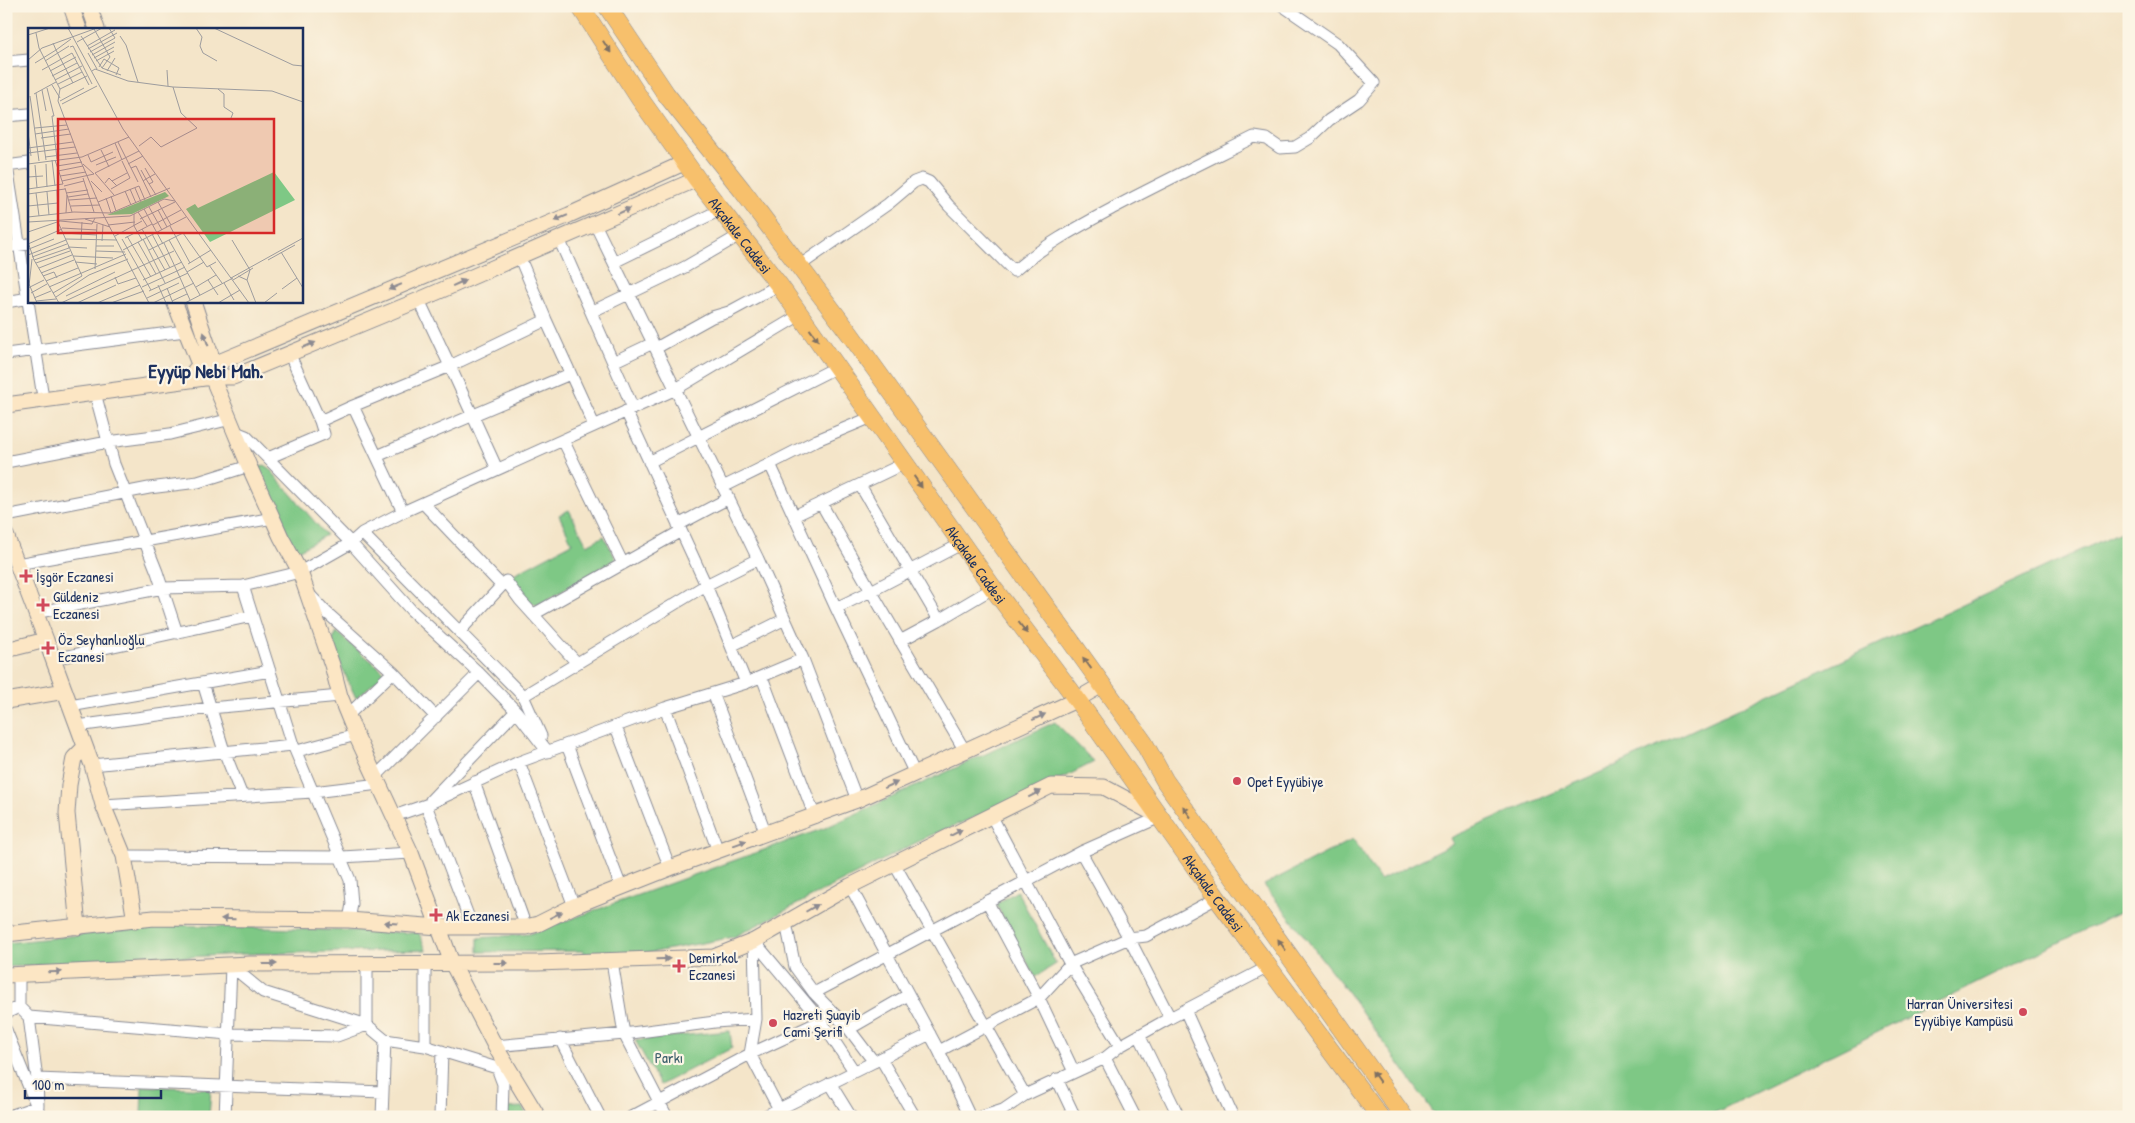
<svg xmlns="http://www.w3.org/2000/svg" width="2135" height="1123" viewBox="0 0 2135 1123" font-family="'Patrick Hand',sans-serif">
	<rect width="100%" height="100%" fill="#fcf5e5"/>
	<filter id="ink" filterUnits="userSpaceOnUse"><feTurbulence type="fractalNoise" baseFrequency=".02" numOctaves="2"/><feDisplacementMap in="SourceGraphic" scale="10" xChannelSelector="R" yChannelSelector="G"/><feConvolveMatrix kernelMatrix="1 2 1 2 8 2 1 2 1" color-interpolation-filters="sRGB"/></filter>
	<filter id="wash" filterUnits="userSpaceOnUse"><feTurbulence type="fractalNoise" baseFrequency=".0096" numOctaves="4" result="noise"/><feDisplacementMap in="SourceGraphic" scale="20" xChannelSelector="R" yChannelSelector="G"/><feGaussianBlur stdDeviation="1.12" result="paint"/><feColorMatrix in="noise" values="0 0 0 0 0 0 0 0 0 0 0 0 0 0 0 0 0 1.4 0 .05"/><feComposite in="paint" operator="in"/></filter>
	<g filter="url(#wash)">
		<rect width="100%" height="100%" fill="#f4e5c9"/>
		<path fill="#7ec885" stroke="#4c7c72" d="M 267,466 L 326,535 L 296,552 L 257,467 Z
			M 569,510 L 587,545 L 604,536 L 616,559 L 544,602 L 536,605 C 525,600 513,587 512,575 L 572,543 L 559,515 Z
			M 2129,528 L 2129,908 L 1706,1117 L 1437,1117 L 1341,983 L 1264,885 L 1353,839 L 1380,880 L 1453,844 L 1450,838 L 1615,766 Z
			M 336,632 L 386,673 L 356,698 L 331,644 Z
			M 1055,722 L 1094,762 L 1027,796 L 929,836 L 734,937 L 628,957 L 584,959 L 584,951 L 478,952 L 478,938 L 529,934 L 825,828 Z
			M 1017,891 L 1056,964 L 1035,977 L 996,904 Z
			M 172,925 L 419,933 L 426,950 L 242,954 L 6,967 L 6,943 Z
			M 730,1031 L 732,1048 L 660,1085 L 635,1040 Z
			M 142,1086 L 211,1089 L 209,1117 L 141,1117 Z
			M 522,1107 L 528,1117 L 505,1117 L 505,1108 Z"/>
	</g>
	<g filter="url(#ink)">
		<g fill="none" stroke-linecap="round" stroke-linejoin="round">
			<defs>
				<path id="street" d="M 6,62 L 29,60
					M 6,116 L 29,114
					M 6,166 L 29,163
					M 7,166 L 42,391
					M 595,224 L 758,559 L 785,619
					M 559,239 L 633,408
					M 6,247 L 29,244
					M 519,256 L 546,320 L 594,425
					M 614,262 L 720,210
					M 799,266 L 888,204 L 914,182 L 922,179 L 929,182 L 949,206 L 1014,271 C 1045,244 1082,225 1117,206 C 1163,182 1208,160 1254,137 L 1267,139 L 1280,148 L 1295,147 L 1310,138 L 1329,120 L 1359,100 L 1374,83 L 1338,44 L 1283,6
					M 6,302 L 29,298
					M 591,312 L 685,267 L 740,235
					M 656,348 L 712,317 L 729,312 L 779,285
					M 289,353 L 320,421 L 353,406 L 450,366 L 419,300
					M 6,354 L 185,331
					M 613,362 L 653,343
					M 95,393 L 114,464 L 157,572 L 177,633
					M 353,406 L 403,512
					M 563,440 L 623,564
					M 377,456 L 570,374
					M 268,458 L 324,434 L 320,421
					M 6,462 L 108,442 L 170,434 L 231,419
					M 649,462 L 837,367
					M 770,464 L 817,440 L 872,417
					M 497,469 L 450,366 L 546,320
					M 860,485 L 939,620 L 900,641
					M 723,487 L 770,464 L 836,608 L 915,774
					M 423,503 L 501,585
					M 821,503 L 871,591 L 961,544
					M 6,516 L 149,488 L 198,482 L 249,466
					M 794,516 L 905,463
					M 678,525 L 729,498
					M 362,533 L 523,696 L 541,736
					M 758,559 L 706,585 L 731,646 L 785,619 L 803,659
					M 17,564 L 273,518
					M 243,586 L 293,745 L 350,880 L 352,904 L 349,920
					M 308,593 L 326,612 L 393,672 L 436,717
					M 836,608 L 871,591 L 965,751
					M 34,613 L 163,588 L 243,586 L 300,572 L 351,543 L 246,436 L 236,432
					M 534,614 L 681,531
					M 939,620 L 993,588
					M 460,631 L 506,581 L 520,600 L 577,663
					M 731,646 L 746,683
					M 54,659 L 252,616
					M 762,677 L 815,817
					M 203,683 L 224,751 L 242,796
					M 713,693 L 766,834
					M 523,696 L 706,585 L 626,411
					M 70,706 L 270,671
					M 665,708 L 718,851
					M 348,715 L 393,672
					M 77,726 L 210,708 L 340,696
					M 616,727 L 670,868
					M 567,745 L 621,887
					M 297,751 L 356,735
					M 548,752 L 516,711 L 479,673 L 411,610 L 351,543 L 362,533 L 403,512 L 676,389 L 800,315
					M 519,762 L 574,906
					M 92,765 L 293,745
					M 375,777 L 479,673
					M 474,782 L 526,927
					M 431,800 L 516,711
					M 103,805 L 313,792 L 379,784
					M 426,805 L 472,926
					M 991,815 L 1070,964 L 1120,1046
					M 394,816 L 426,805 L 519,762 L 665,708 L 746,683 L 803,659 L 857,800
					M 1081,852 L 1129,938 L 1170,1018
					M 124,856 L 342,857 L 411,853
					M 895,865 L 1025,1095
					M 850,886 L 939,1051 L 970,1117
					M 987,901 L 1039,998 L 1074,1072
					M 786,923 L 795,967 L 814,993 L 849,1029 L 874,1062
					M 754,941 L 756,1019 L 750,1054 L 783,1117
					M 754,941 L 821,1021 L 854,1071
					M 612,961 L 624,1034 L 667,1117
					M 425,964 L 425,1046
					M 19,973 L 19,1007
					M 814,993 L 1081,852 L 1160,817
					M 1185,1010 L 1233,1117
					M 6,1013 L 19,1007 L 29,1017 L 229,1034 L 337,1036 L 367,1025 L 367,964
					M 849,1029 L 908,995
					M 6,1030 L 41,1117
					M 1139,1035 L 1179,1117
					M 560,1039 L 600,1117
					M 495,1046 L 624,1034 L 715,1022 L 756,1019
					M 939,1051 L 1039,998 L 1070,964 L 1129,938 L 1146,936 L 1217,898
					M 1105,1058 L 1135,1117
					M 881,1059 L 915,1117
					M 497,1068 L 503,1084 L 502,1117
					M 37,1079 L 383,1092
					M 1057,1079 L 1075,1117
					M 830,1083 L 851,1117
					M 7,1117 L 38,1106 L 37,1079 L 29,1017
					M 225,1117 L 231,966 L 263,992 L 367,1025 L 385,1040 L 425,1046 L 497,1068 L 509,1069
					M 382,1117 L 385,1040
					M 440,1117 L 442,1051
					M 631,1117 L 750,1054 L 821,1021 L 827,1006
					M 763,1117 L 930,1034
					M 981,1117 L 1003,1110 L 1025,1095 L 1105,1058 L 1120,1046 L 1170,1018 L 1268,967"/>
				<path id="secondary" d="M 71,6 L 79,29
					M 89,6 L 97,29
					M 174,301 L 201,369 L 212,377 L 249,466 L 281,537 L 300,572 L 332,665 L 340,696 L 356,735 L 411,853 L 452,963 L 495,1046 L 538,1117
					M 193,301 L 214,364 L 213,374
					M 195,370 L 214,364 L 569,215 L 686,162
					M 6,405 L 212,377 L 233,377 L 419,300 L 697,179
					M 6,535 L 46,640 L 6,650
					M 46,640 L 92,765 L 103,805 L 124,856 L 135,921
					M 6,701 L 65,691
					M 78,927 L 67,813 L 69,785 L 74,758 L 85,747
					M 6,934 L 154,918 L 349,920 L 439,927 L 526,927 L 538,924 L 574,906 L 670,868 L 857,800 L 1076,700 L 1102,685
					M 6,975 L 250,964 L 537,963 L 714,957 L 754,941 L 850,886 L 1051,786 L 1104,787 L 1160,817"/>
				<g id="primary">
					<path id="s1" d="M 580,6 L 640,99 L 697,179 L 779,285 L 993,588 L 1070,690 L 1217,898 L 1380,1117"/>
					<path d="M 607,6 L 666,94 L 742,190 L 850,334 L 1144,743 L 1165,781 L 1404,1117"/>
				</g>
			</defs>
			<use href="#street" stroke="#888a94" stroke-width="13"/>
			<use href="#secondary" stroke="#888a94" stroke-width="17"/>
			<use href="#primary" stroke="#888a94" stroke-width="19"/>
			<use href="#street" stroke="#fff" stroke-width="11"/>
			<use href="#secondary" stroke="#fce6c4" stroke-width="15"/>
			<use href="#primary" stroke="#f7c06c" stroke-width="18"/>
		</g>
		<defs><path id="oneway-solid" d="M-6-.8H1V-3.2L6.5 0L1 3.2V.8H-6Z" transform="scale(1.25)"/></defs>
		<g fill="#7e7064">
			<use href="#oneway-solid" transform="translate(607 47) rotate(57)"/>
			<use href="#oneway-solid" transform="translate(814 335) rotate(54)"/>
			<use href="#oneway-solid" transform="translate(918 482) rotate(55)"/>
			<use href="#oneway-solid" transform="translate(1023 628) rotate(53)"/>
			<use href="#oneway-solid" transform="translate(1087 663) rotate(-126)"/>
			<use href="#oneway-solid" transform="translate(1187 812) rotate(-125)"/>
			<use href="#oneway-solid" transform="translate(1282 945) rotate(-125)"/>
			<use href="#oneway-solid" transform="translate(1376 1077) rotate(-125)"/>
		</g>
		<g fill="#8c8a91">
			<use href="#oneway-solid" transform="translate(624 211) rotate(-24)"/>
			<use href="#oneway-solid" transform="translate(561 218) rotate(157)"/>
			<use href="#oneway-solid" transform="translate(459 283) rotate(-24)"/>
			<use href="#oneway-solid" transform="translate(395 287) rotate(157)"/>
			<use href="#oneway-solid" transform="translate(206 339) rotate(-109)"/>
			<use href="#oneway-solid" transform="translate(309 345) rotate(-22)"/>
			<use href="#oneway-solid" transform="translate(1039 717) rotate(-25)"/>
			<use href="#oneway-solid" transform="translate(891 785) rotate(-24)"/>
			<use href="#oneway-solid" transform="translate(1035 794) rotate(-26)"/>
			<use href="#oneway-solid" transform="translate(956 833) rotate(-27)"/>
			<use href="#oneway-solid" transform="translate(740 843) rotate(-20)"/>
			<use href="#oneway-solid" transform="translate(812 908) rotate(-30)"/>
			<use href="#oneway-solid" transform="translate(556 915) rotate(-26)"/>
			<use href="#oneway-solid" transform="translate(228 919) rotate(-179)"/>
			<use href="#oneway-solid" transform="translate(391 923) rotate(-176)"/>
			<use href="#oneway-solid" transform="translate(663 959) rotate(-2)"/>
			<use href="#oneway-solid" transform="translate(501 963)"/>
			<use href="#oneway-solid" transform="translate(270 964)"/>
			<use href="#oneway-solid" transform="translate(55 972) rotate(-2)"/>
		</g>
	</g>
	<g fill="#d1495b" stroke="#fcf5e5" stroke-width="2">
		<path d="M23.5 568.5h5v5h5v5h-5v5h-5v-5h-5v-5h5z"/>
		<path d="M40.5 597.5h5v5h5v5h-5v5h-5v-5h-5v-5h5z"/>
		<path d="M45.5 640.5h5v5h5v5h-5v5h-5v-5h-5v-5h5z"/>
		<circle cx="1237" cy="781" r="5"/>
		<path d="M433.5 907.5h5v5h5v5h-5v5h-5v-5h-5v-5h5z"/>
		<path d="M676.5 958.5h5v5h5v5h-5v5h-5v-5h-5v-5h5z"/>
		<circle cx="2023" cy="1012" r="5"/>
		<circle cx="773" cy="1023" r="5"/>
	</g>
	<g text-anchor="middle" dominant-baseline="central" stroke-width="4.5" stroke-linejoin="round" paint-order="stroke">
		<g font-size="15" fill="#1b2f5e" stroke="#fcf5e5">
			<text stroke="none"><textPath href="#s1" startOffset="280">Akçakale Caddesi</textPath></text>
			<text stroke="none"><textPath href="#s1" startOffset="685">Akçakale Caddesi</textPath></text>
			<text stroke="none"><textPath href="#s1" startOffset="1090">Akçakale Caddesi</textPath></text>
		</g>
		<g font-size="15" fill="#1b2f5e" stroke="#fcf5e5" text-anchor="start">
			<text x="36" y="576">İşgör Eczanesi</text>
			<text x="53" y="596">Güldeniz<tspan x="53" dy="17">Eczanesi</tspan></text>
			<text x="58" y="639">Öz Seyhanlıoğlu<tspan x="58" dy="17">Eczanesi</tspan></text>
			<text x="1247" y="781">Opet Eyyübiye</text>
			<text x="446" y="915">Ak Eczanesi</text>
			<text x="689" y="957">Demirkol<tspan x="689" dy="17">Eczanesi</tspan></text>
			<text x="2013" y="1003" text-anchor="end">Harran Üniversitesi<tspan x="2013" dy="17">Eyyübiye Kampüsü</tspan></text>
			<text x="783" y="1014">Hazreti Şuayib<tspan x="783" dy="17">Cami Şerifi</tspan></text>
		</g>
		<g font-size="15" fill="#395d6a" stroke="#fcf5e5">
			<text x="669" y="1057">Parkı</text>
		</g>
		<g font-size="20" font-weight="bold" fill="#1b2f5e" stroke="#fcf5e5">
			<text x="206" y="370">Eyyüp Nebi Mah.</text>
		</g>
	</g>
	<g transform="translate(28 28)">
		<rect width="275" height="275" fill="#f4e5c9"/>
		<path d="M 246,144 L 267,172 L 182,214 L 158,181 L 167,176 L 170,180 ZM 137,164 L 141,168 L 104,186 L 79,187 Z" fill="#7ec885"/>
		<path fill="none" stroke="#9d9c9e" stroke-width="1" d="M 40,0 L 95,101 L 221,275M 168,0 L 174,9 L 172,18 L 175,25 L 189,33M 186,0 L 265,37 L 275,38M 8,5 L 11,20 L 32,61 L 30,73 L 51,129 L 76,188 L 121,275M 0,7 L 22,0M 53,8 L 74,40 L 93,47M 92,8 L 98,17 L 110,54M 43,11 L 28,22 L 45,55M 49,14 L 74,0M 59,18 L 87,2M 42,19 L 45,18 L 64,56M 60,21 L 89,5M 62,24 L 87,10 L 81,0M 60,25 L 69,41M 64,27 L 87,14M 66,30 L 86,19M 0,32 L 14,20 L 66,1 L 82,29 L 74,40M 17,33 L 41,18M 68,33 L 86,23M 7,35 L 28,22 L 25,15M 71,39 L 76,31 L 91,40 L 88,47M 14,42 L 44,25 L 61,57M 139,42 L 140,58M 22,43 L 48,29M 64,43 L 67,41 L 100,53 L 145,59 L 244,63 L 275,74M 79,43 L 87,30M 24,48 L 49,35M 27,52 L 54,38M 30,56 L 54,44M 24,57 L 32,70M 19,60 L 26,88 L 24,88 L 29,131M 32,61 L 59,48M 190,61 L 196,66 L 196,79 L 205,85 L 203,90M 14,62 L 18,83M 8,65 L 18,132M 6,66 L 28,54M 2,68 L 11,133M 32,73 L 56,60M 34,76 L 69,58M 7,100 L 39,97M 0,104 L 3,128M 7,106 L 41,101M 13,110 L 43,106M 90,114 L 110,154M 87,115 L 94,132M 111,118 L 123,109 L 133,119 L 169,100 L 153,85 L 145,59M 0,120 L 45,114M 0,125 L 47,119M 60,127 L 63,134 L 76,128 L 73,122M 17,129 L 49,125M 24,132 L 27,158M 0,136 L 54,129 L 101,109M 18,136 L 19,159M 100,136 L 115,128M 7,137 L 9,160M 68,137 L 88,129M 29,138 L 54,134M 81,139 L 76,128 L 85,124M 103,140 L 108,138 L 123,169M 117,140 L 125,154 L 121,156M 113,142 L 118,151 L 127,146M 30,143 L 55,138M 67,145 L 111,123M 67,145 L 86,167M 32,148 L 58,144M 0,149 L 15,148M 55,150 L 66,184M 34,153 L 66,146 L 55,136M 63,153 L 74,164M 84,153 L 99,145M 115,153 L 118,151 L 128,167M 77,155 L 81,150 L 89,158M 36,158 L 56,153M 37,160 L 44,184M 107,160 L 113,174M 0,161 L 35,156 L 27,132M 83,161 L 102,150 L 94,133M 102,161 L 108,175M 29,162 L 30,186M 97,163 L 103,177M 19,164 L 21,187M 8,165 L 11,188M 38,165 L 60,162M 0,166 L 37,161M 83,168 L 88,183M 40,169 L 60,166M 78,170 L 83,185M 41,172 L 69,170M 70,174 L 111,158 L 117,172M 130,174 L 143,197M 0,178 L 30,175M 43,178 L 72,177M 121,179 L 134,202M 116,181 L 135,216M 130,182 L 139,199M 110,184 L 119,198M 38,185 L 39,167M 106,186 L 106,198 L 114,212M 0,189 L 46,184 L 83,185 L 142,160M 57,191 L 82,199M 112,191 L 147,174M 0,194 L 102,188 L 136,171 L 147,173M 80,197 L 107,194M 125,197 L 153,182M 142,198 L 162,235M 34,200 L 69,202M 114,201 L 137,242M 0,204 L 32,193 L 64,196 L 67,190M 35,205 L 69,207M 124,206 L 142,240M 87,208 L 114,193M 99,208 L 123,249M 97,210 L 124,196M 37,211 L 89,212M 94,211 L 123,262M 115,211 L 137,255M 53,212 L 54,194M 141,212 L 172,267M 204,212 L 222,242 L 219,252M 74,213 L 75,197M 0,214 L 6,232 L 31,275M 110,214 L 128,246M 136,215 L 149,243 L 157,239M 0,216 L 34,201M 68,218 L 86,218M 40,219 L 59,220M 1,221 L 26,211M 95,222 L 158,189M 121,222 L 155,205 L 179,239 L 188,234M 68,223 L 97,224M 253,224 L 275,260M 0,227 L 38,212M 45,228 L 85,230M 4,229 L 39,216M 6,232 L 41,220M 240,232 L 267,217M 47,234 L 69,236M 8,235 L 42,223M 160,236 L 183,222M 181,237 L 194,255M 11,240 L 44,227M 67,241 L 69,196M 159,244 L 176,234M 13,245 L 46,232M 15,248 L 26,244 L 29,250M 210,248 L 219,252 L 228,275M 87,249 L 90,256 L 108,250M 203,250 L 275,210M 115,252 L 154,234M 180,252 L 190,267M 205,252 L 225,240M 18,253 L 50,240M 196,255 L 206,272M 1,256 L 9,275M 130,257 L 138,275M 1,258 L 4,231M 21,259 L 98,226M 114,259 L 149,243 L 162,272M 168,259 L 188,247M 0,260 L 16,252M 139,260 L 145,275M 254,261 L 269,250M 121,263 L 160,245M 3,265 L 19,256M 25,265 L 54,248 L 30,194M 38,268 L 87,244M 28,269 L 61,247 L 100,231M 6,270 L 23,263M 119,270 L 151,255M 8,273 L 28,271M 144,273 L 159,266M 33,275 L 146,223M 49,275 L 88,257M 69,275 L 112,257M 83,275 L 116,263M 125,275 L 166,255M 157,275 L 205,250M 190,275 L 212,262M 236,275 L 249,265"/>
		<path fill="#d62828" fill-opacity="0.15" stroke="#d62828" stroke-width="2.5" d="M 30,91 L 246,91 L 246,205 L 30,205 Z"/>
		<rect width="275" height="275" fill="none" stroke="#1b2f5e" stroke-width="2.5"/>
	</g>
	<rect width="2135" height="1123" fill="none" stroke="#fcf5e5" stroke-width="25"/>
	<path d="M25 1090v8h136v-8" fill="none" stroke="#1b2f5e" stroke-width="2.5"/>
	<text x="32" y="1090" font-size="15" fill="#1b2f5e" stroke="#fcf5e5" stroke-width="4" paint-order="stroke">100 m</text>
</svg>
